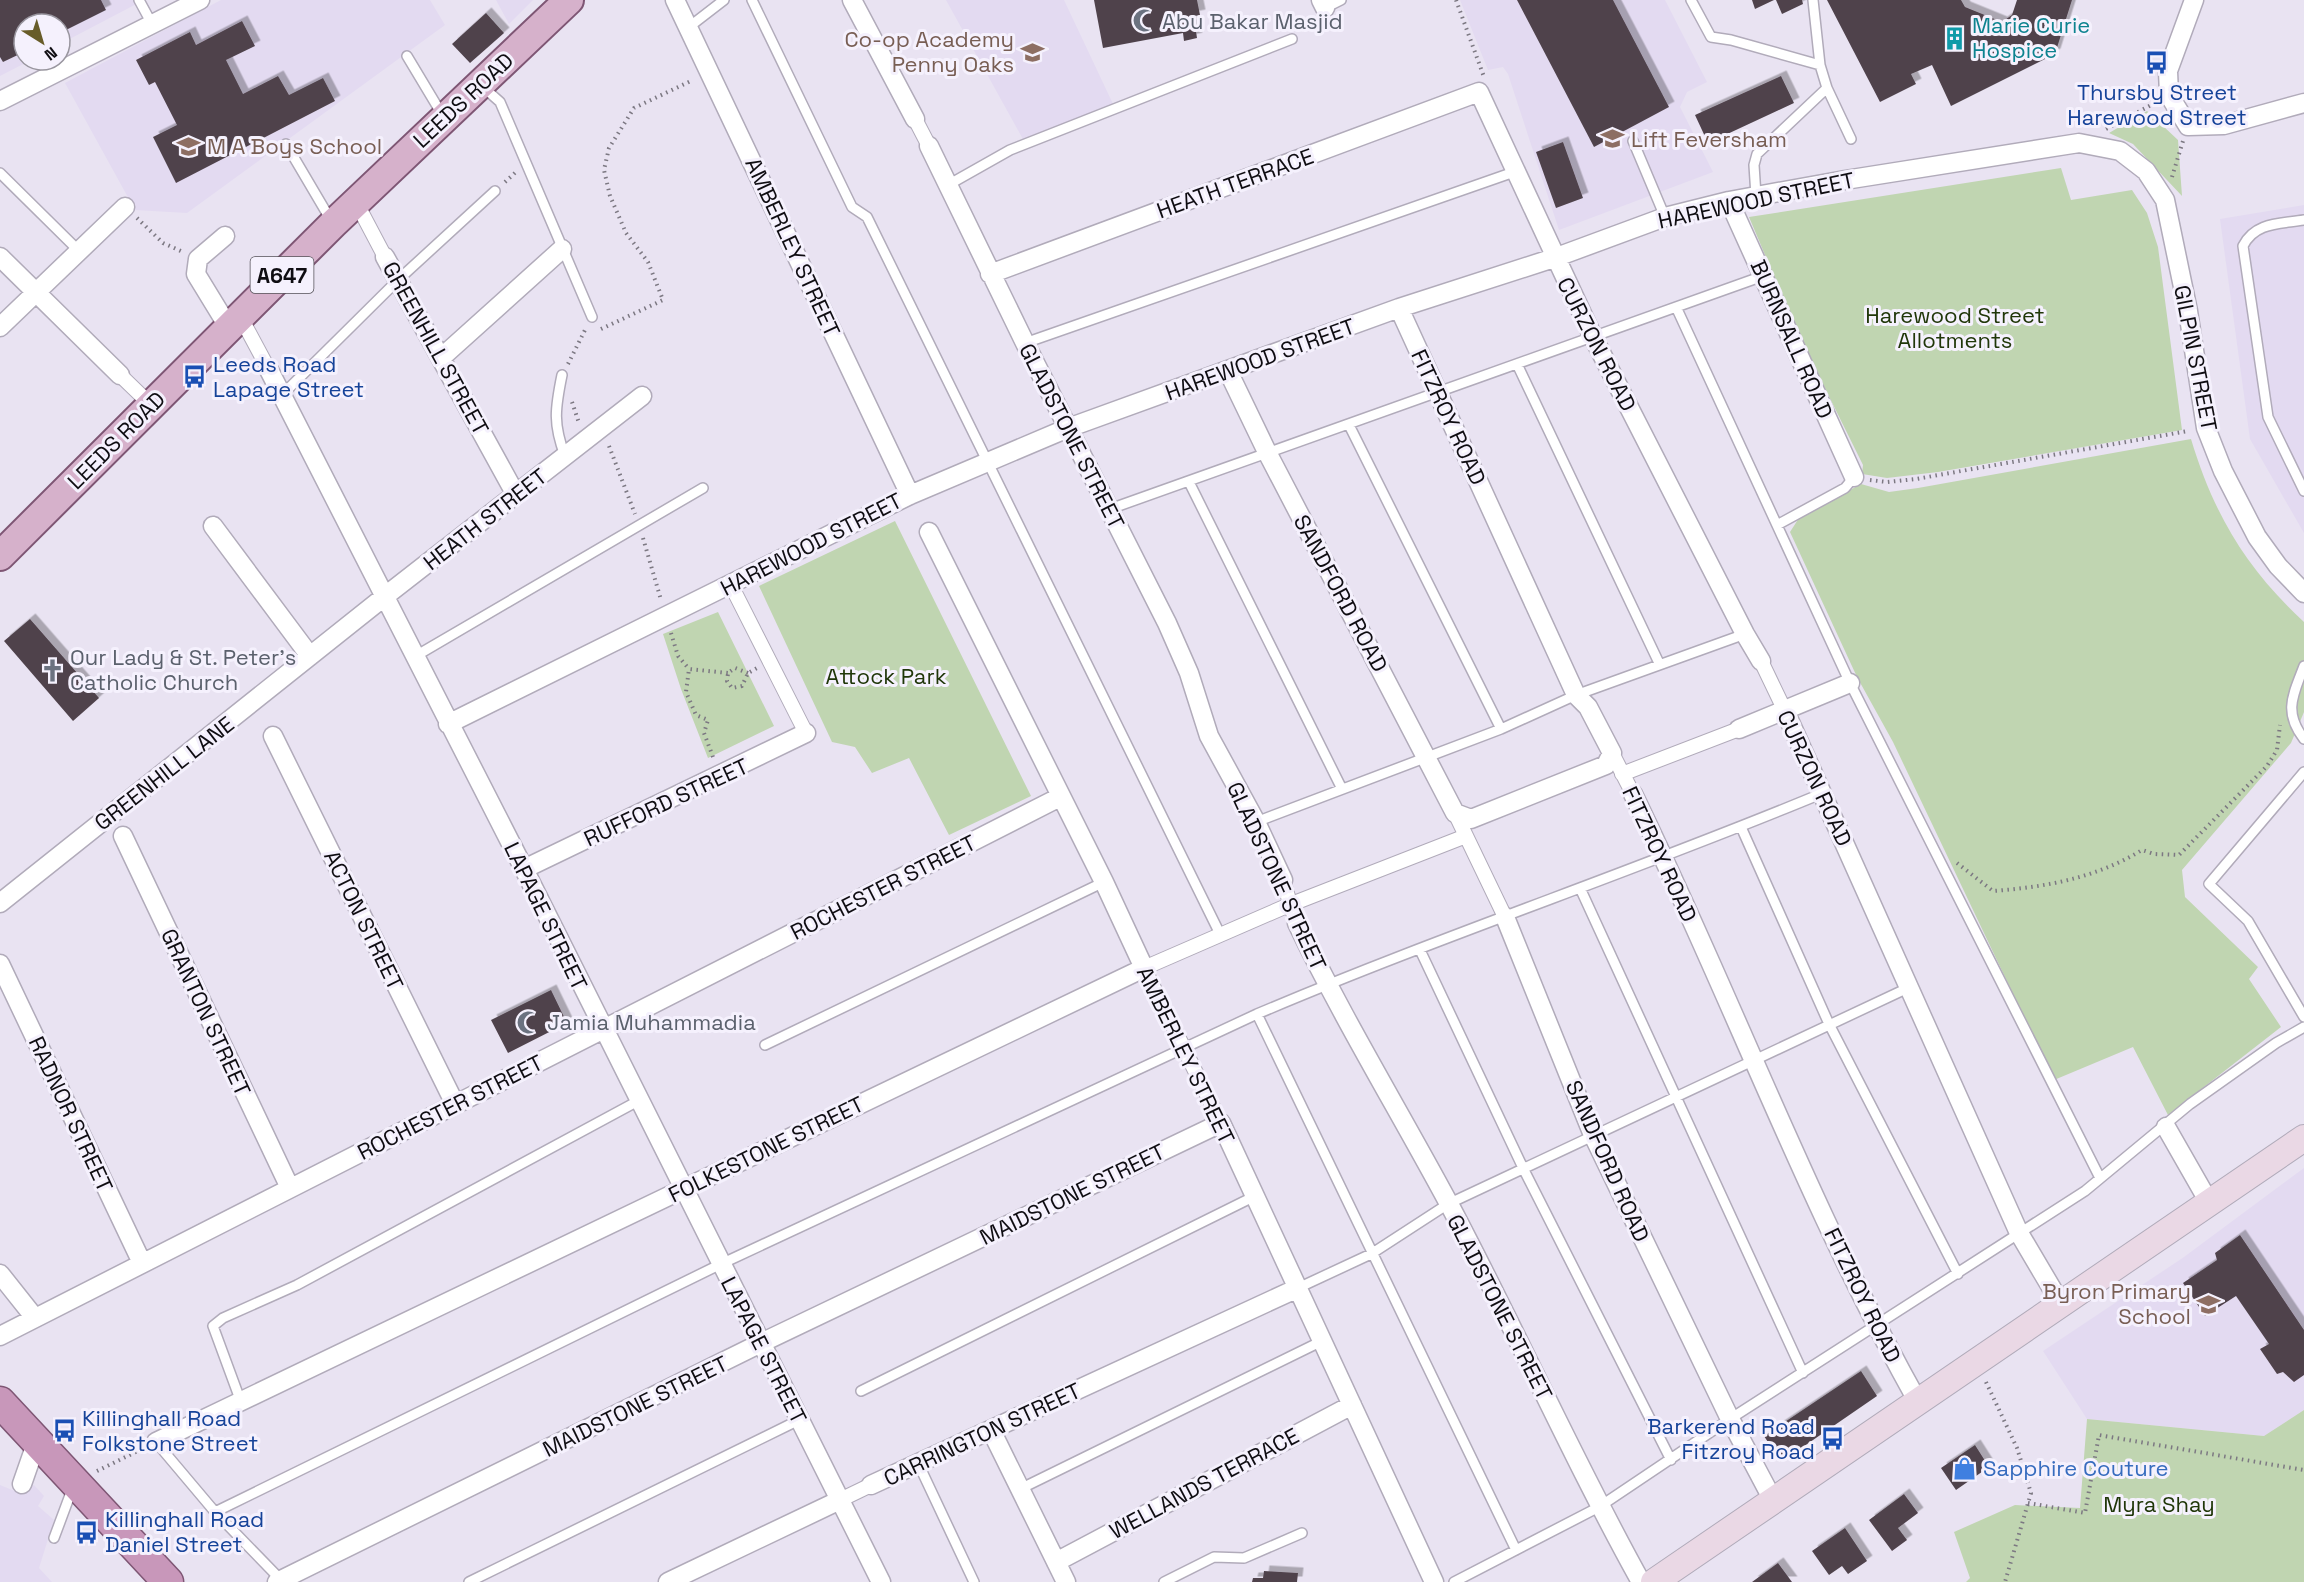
<svg xmlns="http://www.w3.org/2000/svg" width="2304" height="1582" viewBox="0 0 2304 1582" font-family="'Space Grotesk',sans-serif">
	<defs>
		<filter id="shadow"><feDropShadow dx="5.5" dy="-5.5" stdDeviation="0" flood-color="#0004"/></filter>
	</defs>
	<rect width="100%" height="100%" fill="#e9e3f2"/>
	<path fill="#e3daf1" d="M 0,0 L 144,0 L 60,44 L 60,24 L 24,24 L 24,60 L 31,60 L 0,76 Z
		M 221,0 L 430,0 L 445,25 L 187,213 L 135,210 L 65,83 Z
		M 496,0 L 533,0 L 509,24 Z
		M 946,0 L 1064,0 L 1113,104 L 1024,141 Z
		M 1460,0 L 1665,0 L 1707,82 L 1687,92 L 1680,107 L 1713,172 L 1559,230 L 1508,74 L 1503,67 L 1488,70 Z
		M 2304,205 L 2304,533 L 2250,439 L 2220,219 Z
		M 2304,1168 L 2304,1410 L 2265,1436 L 2087,1419 L 2043,1351 L 2184,1257 Z
		M 0,1485 L 22,1494 L 34,1485 L 44,1496 L 38,1506 L 54,1520 L 39,1568 L 52,1582 L 0,1582 Z"/>
	<path fill="#c0d5b1" d="M 2147,111 L 2178,140 L 2182,196 L 2133,144 L 2109,133 Z
		M 2061,168 L 2071,200 L 2132,190 L 2147,213 L 2158,247 L 2182,430 L 1938,472 L 1887,478 L 1862,474 L 1863,465 L 1801,340 L 1749,217 Z
		M 2191,439 C 2214,515 2246,568 2304,622 L 2304,712 L 2291,743 L 2182,870 L 2185,897 L 2258,967 L 2249,979 L 2281,1027 L 2168,1115 L 2133,1047 L 2054,1080 L 1893,742 L 1857,677 L 1790,532 L 1799,518 L 1861,484 L 1889,492 L 1918,488 Z
		M 895,521 L 1031,796 L 949,835 L 909,758 L 872,773 L 855,747 L 832,742 L 759,586 Z
		M 718,612 L 774,726 L 708,758 L 681,689 L 663,634 Z
		M 2304,1410 L 2304,1582 L 1966,1582 L 1970,1578 L 1954,1532 L 2015,1505 L 2080,1508 L 2087,1419 L 2264,1436 Z"/>
	<path fill="#50434c" filter="url(#shadow)" d="M 0,0 L 101,0 L 106,10 L 60,33 L 60,24 L 24,24 L 24,52 L 3,62 L 0,57 Z
		M 1094,0 L 1197,0 L 1200,15 L 1190,17 L 1191,25 L 1195,25 L 1197,38 L 1184,41 L 1183,33 L 1103,48 Z
		M 1517,0 L 1613,0 L 1669,107 L 1594,147 Z
		M 1752,0 L 1774,0 L 1755,9 Z
		M 1776,0 L 1802,0 L 1803,4 L 1782,14 Z
		M 1827,0 L 1961,0 L 1965,7 L 2002,22 L 2012,15 L 2017,0 L 2072,0 L 2055,54 L 1951,106 L 1932,65 L 1911,74 L 1916,84 L 1880,102 Z
		M 486,13 L 504,33 L 470,63 L 452,44 Z
		M 242,21 L 255,46 L 226,60 L 243,94 L 278,76 L 289,95 L 323,78 L 335,101 L 176,183 L 153,137 L 177,125 L 155,82 L 149,85 L 136,60 L 190,32 L 196,45 Z
		M 1781,76 L 1794,103 L 1708,143 L 1695,115 Z
		M 1563,142 L 1583,198 L 1556,208 L 1536,152 Z
		M 30,619 L 99,698 L 73,721 L 4,641 Z
		M 551,990 L 567,1023 L 508,1053 L 491,1020 Z
		M 2240,1235 L 2304,1330 L 2304,1375 L 2294,1382 L 2283,1372 L 2277,1374 L 2260,1349 L 2269,1344 L 2236,1296 L 2205,1316 L 2183,1283 L 2217,1260 L 2215,1253 Z
		M 1861,1371 L 1877,1396 L 1781,1462 L 1764,1436 Z
		M 1975,1445 L 1989,1467 L 1956,1490 L 1941,1468 Z
		M 1904,1494 L 1918,1513 L 1898,1528 L 1907,1540 L 1892,1551 L 1869,1520 Z
		M 1845,1528 L 1867,1561 L 1848,1574 L 1842,1566 L 1829,1575 L 1812,1551 Z
		M 1778,1563 L 1792,1582 L 1752,1582 Z
		M 1264,1571 L 1298,1573 L 1297,1582 L 1252,1582 L 1253,1578 L 1263,1578 Z"/>
	<g fill="none" stroke-linecap="round" stroke-linejoin="round">
		<defs>
			<path id="service" d="M 139,0 L 152,24
				M 752,0 L 852,207 L 867,217 L 1221,936
				M 1691,0 L 1711,37 L 1731,40 L 1820,65
				M 1325,8 L 1341,0
				M 689,27 L 724,0
				M 407,56 L 443,116
				M 482,86 L 500,102 L 592,317
				M 1827,88 L 1851,139
				M 1633,141 L 1665,217
				M 286,144 L 332,222
				M 0,173 L 80,252
				M 948,185 L 1010,150 L 1292,39
				M 1756,196 L 1754,165 L 1757,154 L 1827,88 L 1820,65 L 1813,0
				M 2304,220 C 2280,224 2255,222 2243,246 L 2268,417 L 2304,491
				M 1677,309 L 1850,683 L 2100,1178
				M 1025,343 L 1514,172
				M 1517,364 L 1659,663
				M 562,375 C 555,409 553,424 565,456
				M 282,395 L 398,280 L 495,191
				M 1349,425 L 1501,729
				M 1189,482 L 1341,787
				M 1110,509 L 1763,276
				M 1777,525 L 1845,488 L 1854,477
				M 414,657 L 703,488
				M 2304,666 C 2293,695 2283,712 2304,739
				M 2304,772 L 2209,884 L 2248,921 L 2304,1017
				M 1256,822 L 1501,729 L 1576,695 L 1745,634
				M 1741,827 L 1829,1024 L 1958,1274
				M 1580,888 L 1803,1373
				M 1420,950 L 1524,1170 L 1671,1460
				M 1257,1014 L 1516,1550
				M 765,1045 L 1104,882
				M 1298,1288 L 1371,1254 L 1448,1204 L 1910,987
				M 861,1391 L 1253,1197
				M 241,1402 L 213,1326 L 223,1318 L 297,1285 L 638,1101
				M 156,1442 L 215,1512 L 281,1580
				M 918,1463 L 974,1582
				M 1020,1489 L 1322,1341
				M 215,1512 L 721,1264 L 1257,1014 C 1443,935 1636,871 1823,793
				M 54,1538 L 73,1487
				M 469,1582 L 799,1420
				M 1164,1582 L 1214,1557 L 1244,1558 L 1302,1533
				M 1454,1582 L 1599,1507 L 1730,1419 L 2085,1191 L 2190,1104 L 2276,1043 L 2304,1027"/>
			<path id="pedestrian" d="M 915,119 L 929,146
				M 356,202 L 385,257
				M 240,316 L 269,370
				M 120,375 L 151,405
				M 731,585 L 806,733
				M 1761,661 L 1785,711
				M 1612,753 L 1633,794
				M 1622,774 L 1739,729
				M 1455,813 L 1505,917
				M 1283,880 L 1293,913
				M 1221,1123 L 1144,968 L 1289,905 L 1466,836
				M 840,1500 L 871,1485"/>
			<path id="minor" d="M 675,0 L 910,495
				M 852,0 L 915,119
				M 1321,0 L 1325,8
				M 2194,0 L 2168,71 L 2169,95 L 2188,126 L 2224,125 L 2304,103
				M 0,101 L 200,0
				M 929,146 L 1025,343 L 1167,623 L 1189,673 L 1209,736 L 1256,822 L 1283,880
				M 1729,201 L 1854,477
				M 225,236 L 198,259 L 196,274 L 229,328
				M 0,257 L 120,375
				M 385,257 L 516,495
				M 990,274 L 1479,92 L 1592,335 L 1745,634 L 1761,661
				M 0,327 L 125,207
				M 442,357 L 562,249
				M 269,370 L 524,869 L 881,1582
				M 1228,371 L 1268,454 L 1455,813 L 1471,819 L 1606,765 L 1612,753 L 1588,707 L 1576,695 L 1399,308
				M 213,526 L 310,656
				M 1785,711 L 2019,1233 L 2061,1304
				M 448,724 L 910,495 L 1068,428 L 1399,308 L 1554,258 L 1665,217 L 1729,201 L 1845,180 L 2079,143 L 2120,151 L 2146,171 L 2165,200 L 2188,311 L 2206,428 L 2223,471 L 2257,537 L 2278,566 L 2304,593
				M 1739,729 L 1850,683
				M 273,736 L 455,1104
				M 1633,794 C 1731,995 1808,1206 1918,1402
				M 123,836 L 290,1188
				M 524,869 L 806,733
				M 0,903 L 384,597 L 642,396
				M 1505,917 L 1593,1135 L 1730,1419 L 1774,1502
				M 1297,923 C 1343,1019 1398,1109 1448,1202 C 1515,1328 1572,1458 1641,1582
				M 0,964 L 142,1263
				M 2166,1127 L 2210,1204
				M 0,1274 L 35,1318
				M 0,1336 L 1060,797
				M 991,1430 L 1066,1582
				M 156,1442 L 1144,968 L 1104,882 L 929,532
				M 22,1484 L 37,1441
				M 871,1485 L 1298,1288
				M 1056,1562 L 1352,1405
				M 277,1582 L 761,1343 L 1221,1123 L 1434,1582
				M 668,1582 L 840,1500"/>
			<path id="secondary" d="M 1654,1582 L 2304,1138"/>
			<path id="primary" d="M 0,556 L 333,224 L 569,0"/>
			<path id="trunk" d="M 0,1402 L 168,1582"/>
		</defs>
		<use href="#service" stroke="#b1abba" stroke-width="12"/>
		<use href="#pedestrian" stroke="#b1abba" stroke-width="16"/>
		<use href="#minor" stroke="#b1abba" stroke-width="21"/>
		<use href="#secondary" stroke="#b1abba" stroke-width="28"/>
		<use href="#primary" stroke="#7e5674" stroke-width="32"/>
		<use href="#trunk" stroke="#7e5674" stroke-width="33"/>
		<path stroke="#7c7882" stroke-width="4" stroke-dasharray="1.5 4.5" stroke-linecap="butt" d="M 1456,0 L 1484,77
			M 1302,30 L 1314,19
			M 2106,129 L 2155,103
			M 2172,177 L 2183,141
			M 505,182 L 517,171
			M 137,218 L 163,243 L 183,252
			M 601,329 L 663,300 L 648,262 L 626,233 L 610,196 L 604,170 L 609,148 L 634,108 L 693,80
			M 568,364 L 586,328
			M 572,402 L 579,423
			M 609,446 L 635,514
			M 1870,480 L 1887,482 L 1916,479 L 2188,431
			M 643,538 L 661,600
			M 671,633 L 678,656 L 689,669
			M 748,673 L 735,668 L 728,673 L 727,681 L 732,688 L 742,686 L 748,673 L 757,668
			M 713,757 L 704,733 L 708,720 L 696,715 L 686,692 L 689,669 L 728,673
			M 1957,863 L 1993,891 C 2046,887 2096,878 2142,850 L 2154,854 L 2179,855 L 2267,766 L 2277,750 L 2280,725
			M 1986,1382 L 2017,1448 L 2031,1493 L 2005,1582
			M 97,1471 L 142,1449
			M 2028,1503 L 2085,1513 L 2099,1435 L 2304,1470"/>
		<use href="#service" stroke="#fff" stroke-width="9"/>
		<use href="#pedestrian" stroke="#fff" stroke-width="14"/>
		<use href="#minor" stroke="#fff" stroke-width="18"/>
		<use href="#secondary" stroke="#ead8e5" stroke-width="26"/>
		<use href="#primary" stroke="#d6b1cb" stroke-width="28"/>
		<use href="#trunk" stroke="#c897ba" stroke-width="30"/>
	</g>
	<defs>
		<symbol id="mosque-bare" viewBox="-9 -9 18 18"><path d="M3.5-4.9A6 6 0 1 0 3.5 4.9A5 5 0 1 1 3.5-4.9Z" fill="#6b7280" stroke="#f5f1fd" stroke-width="2.5" paint-order="stroke"/></symbol>
		<symbol id="building-bare" viewBox="-9 -9 18 18"><path d="M-4-6H4V6H1V3H-1V6H-4ZM-2.5-4.3h1.7v1.8h-1.7ZM.8-4.3h1.7v1.8H.8ZM-2.5-1h1.7V.8h-1.7ZM.8-1h1.7V.8H.8Z" fill="#0f9aa8" stroke="#f5f1fd" stroke-width="2.5" paint-order="stroke"/></symbol>
		<symbol id="school-bare" viewBox="-9 -9 18 18"><path d="M0-5L7-2L0 1L-7-2ZM-4 1L0 2.5L4 1V4Q0 6-4 4Z" fill="#8d6e63" stroke="#f5f1fd" stroke-width="2.5" paint-order="stroke"/></symbol>
		<symbol id="bus-bare" viewBox="-9 -9 18 18"><path d="M-5-6H5V4H4V6H2V4H-2V6H-4V4H-5ZM-3.5-4V0h7V-4ZM-3.5 1.2v1.5H-2V1.2ZM2 1.2v1.5H3.5V1.2Z" fill="#1a4fb4" stroke="#f5f1fd" stroke-width="2.5" paint-order="stroke"/></symbol>
		<symbol id="church-bare" viewBox="-9 -9 18 18"><path d="M-1.2-6h2.4v3.5h3.3v2.4h-3.3V6h-2.4V-.1h-3.3v-2.4h3.3Z" fill="#6b7280" stroke="#f5f1fd" stroke-width="2.5" paint-order="stroke"/></symbol>
		<symbol id="shop-bare" viewBox="-9 -9 18 18"><path d="M-5-2.5h2.3a2.7 3.5 0 0 1 5.4 0H5L5.5 6h-11ZM-1.5-2.5h3a1.5 2.3 0 0 0-3 0Z" fill="#3f7fe0" stroke="#f5f1fd" stroke-width="2.5" paint-order="stroke"/></symbol>
	</defs>
	<g fill-rule="evenodd">
		<use href="#mosque-bare" x="1128" y="4" width="33" height="33"/>
		<use href="#building-bare" x="1938" y="22" width="33" height="33"/>
		<use href="#school-bare" x="1016" y="36" width="33" height="33"/>
		<use href="#bus-bare" x="2140" y="46" width="33" height="33"/>
		<use href="#school-bare" x="1596" y="122" width="33" height="33"/>
		<use href="#school-bare" x="172" y="130" width="33" height="33"/>
		<use href="#bus-bare" x="178" y="360" width="33" height="33"/>
		<use href="#church-bare" x="36" y="654" width="33" height="33"/>
		<use href="#mosque-bare" x="512" y="1006" width="33" height="33"/>
		<use href="#school-bare" x="2192" y="1288" width="33" height="33"/>
		<use href="#bus-bare" x="48" y="1414" width="33" height="33"/>
		<use href="#bus-bare" x="1816" y="1422" width="33" height="33"/>
		<use href="#shop-bare" x="1948" y="1452" width="33" height="33"/>
		<use href="#bus-bare" x="70" y="1516" width="33" height="33"/>
	</g>
	<g text-anchor="middle" dominant-baseline="central" stroke-width="6" stroke-linejoin="round" paint-order="stroke">
		<rect fill="#f5f1fd" stroke="#545158" stroke-width="1.5" x="250.5" y="257" width="63" height="36" rx="4.5"/>
		<g font-size="21" font-weight="bold" fill="#0f0d12">
			<text x="282" y="275">A647</text>
		</g>
		<g font-size="22" fill="#5b616d" stroke="#f5f1fd" text-anchor="start">
			<text x="1162" y="21">Abu Bakar Masjid</text>
			<text x="70" y="657">Our Lady &amp; St. Peter’s<tspan x="70" dy="25">Catholic Church</tspan></text>
			<text x="547" y="1022">Jamia Muhammadia</text>
		</g>
		<g font-size="22" fill="#0d838f" stroke="#f5f1fd" text-anchor="start">
			<text x="1972" y="25">Marie Curie<tspan x="1972" dy="25">Hospice</tspan></text>
		</g>
		<g font-size="22" fill="#785e54" stroke="#f5f1fd" text-anchor="end">
			<text x="1014" y="39">Co-op Academy<tspan x="1014" dy="25">Penny Oaks</tspan></text>
			<text x="1631" y="139" text-anchor="start">Lift Feversham</text>
			<text x="207" y="146" text-anchor="start">M A Boys School</text>
			<text x="2191" y="1291">Byron Primary<tspan x="2191" dy="25">School</tspan></text>
		</g>
		<g font-size="22" fill="#164399" stroke="#f5f1fd" text-anchor="start">
			<text x="2157" y="92" text-anchor="middle">Thursby Street<tspan x="2157" dy="25">Harewood Street</tspan></text>
			<text x="213" y="364">Leeds Road<tspan x="213" dy="25">Lapage Street</tspan></text>
			<text x="82" y="1418">Killinghall Road<tspan x="82" dy="25">Folkstone Street</tspan></text>
			<text x="1815" y="1426" text-anchor="end">Barkerend Road<tspan x="1815" dy="25">Fitzroy Road</tspan></text>
			<text x="105" y="1519">Killinghall Road<tspan x="105" dy="25">Daniel Street</tspan></text>
		</g>
		<g font-size="22" fill="#0f0d12" stroke="#f5f1fd">
			<text transform="translate(463 100) rotate(-43)">LEEDS ROAD</text>
			<text transform="translate(1235 183) rotate(-20)">HEATH TERRACE</text>
			<text transform="translate(1756 200) rotate(-12)">HAREWOOD STREET</text>
			<text transform="translate(793 247) rotate(65)">AMBERLEY STREET</text>
			<text transform="translate(1792 339) rotate(66)">BURNSALL ROAD</text>
			<text transform="translate(1597 344) rotate(63)">CURZON ROAD</text>
			<text transform="translate(436 348) rotate(61)">GREENHILL STREET</text>
			<text transform="translate(2196 358) rotate(79)">GILPIN STREET</text>
			<text transform="translate(1260 359) rotate(-20)">HAREWOOD STREET</text>
			<text transform="translate(1449 417) rotate(65)">FITZROY ROAD</text>
			<text transform="translate(1072 436) rotate(63)">GLADSTONE STREET</text>
			<text transform="translate(116 440) rotate(-45)">LEEDS ROAD</text>
			<text transform="translate(485 519) rotate(-38)">HEATH STREET</text>
			<text transform="translate(811 544) rotate(-27)">HAREWOOD STREET</text>
			<text transform="translate(1341 593) rotate(62)">SANDFORD ROAD</text>
			<text transform="translate(164 773) rotate(-38)">GREENHILL LANE</text>
			<text transform="translate(1815 778) rotate(65)">CURZON ROAD</text>
			<text transform="translate(666 802) rotate(-25)">RUFFORD STREET</text>
			<text transform="translate(1660 854) rotate(65)">FITZROY ROAD</text>
			<text transform="translate(1277 876) rotate(65)">GLADSTONE STREET</text>
			<text transform="translate(883 887) rotate(-27)">ROCHESTER STREET</text>
			<text transform="translate(546 916) rotate(64)">LAPAGE STREET</text>
			<text transform="translate(364 920) rotate(64)">ACTON STREET</text>
			<text transform="translate(206 1012) rotate(65)">GRANTON STREET</text>
			<text transform="translate(1186 1055) rotate(64)">AMBERLEY STREET</text>
			<text transform="translate(450 1107) rotate(-27)">ROCHESTER STREET</text>
			<text transform="translate(71 1114) rotate(65)">RADNOR STREET</text>
			<text transform="translate(766 1149) rotate(-26)">FOLKESTONE STREET</text>
			<text transform="translate(1608 1161) rotate(66)">SANDFORD ROAD</text>
			<text transform="translate(1072 1194) rotate(-26)">MAIDSTONE STREET</text>
			<text transform="translate(1863 1295) rotate(64)">FITZROY ROAD</text>
			<text transform="translate(1500 1307) rotate(63)">GLADSTONE STREET</text>
			<text transform="translate(764 1350) rotate(63)">LAPAGE STREET</text>
			<text transform="translate(635 1406) rotate(-26)">MAIDSTONE STREET</text>
			<text transform="translate(982 1434) rotate(-25)">CARRINGTON STREET</text>
			<text transform="translate(1204 1483) rotate(-28)">WELLANDS TERRACE</text>
		</g>
		<g font-size="22" fill="#203709" stroke="#f5f1fd">
			<text x="1955" y="315">Harewood Street<tspan x="1955" dy="25">Allotments</tspan></text>
			<text x="886" y="676">Attock Park</text>
			<text x="2159" y="1504">Myra Shay</text>
		</g>
		<g font-size="22" fill="#366cbe" stroke="#f5f1fd" text-anchor="start">
			<text x="1983" y="1468">Sapphire Couture</text>
		</g>
	</g>
	<g transform="translate(42 42) rotate(143)"><circle r="28" fill="#f5f1fd" stroke="#99969f" stroke-width="1.5"/>
	<path d="M0-4.5L10 22L0 15L-10 22Z" fill="#685c29"/>
	<text y="-9" font-size="16" font-weight="bold" text-anchor="middle" fill="#0f0d12">N</text>
	</g>
</svg>
